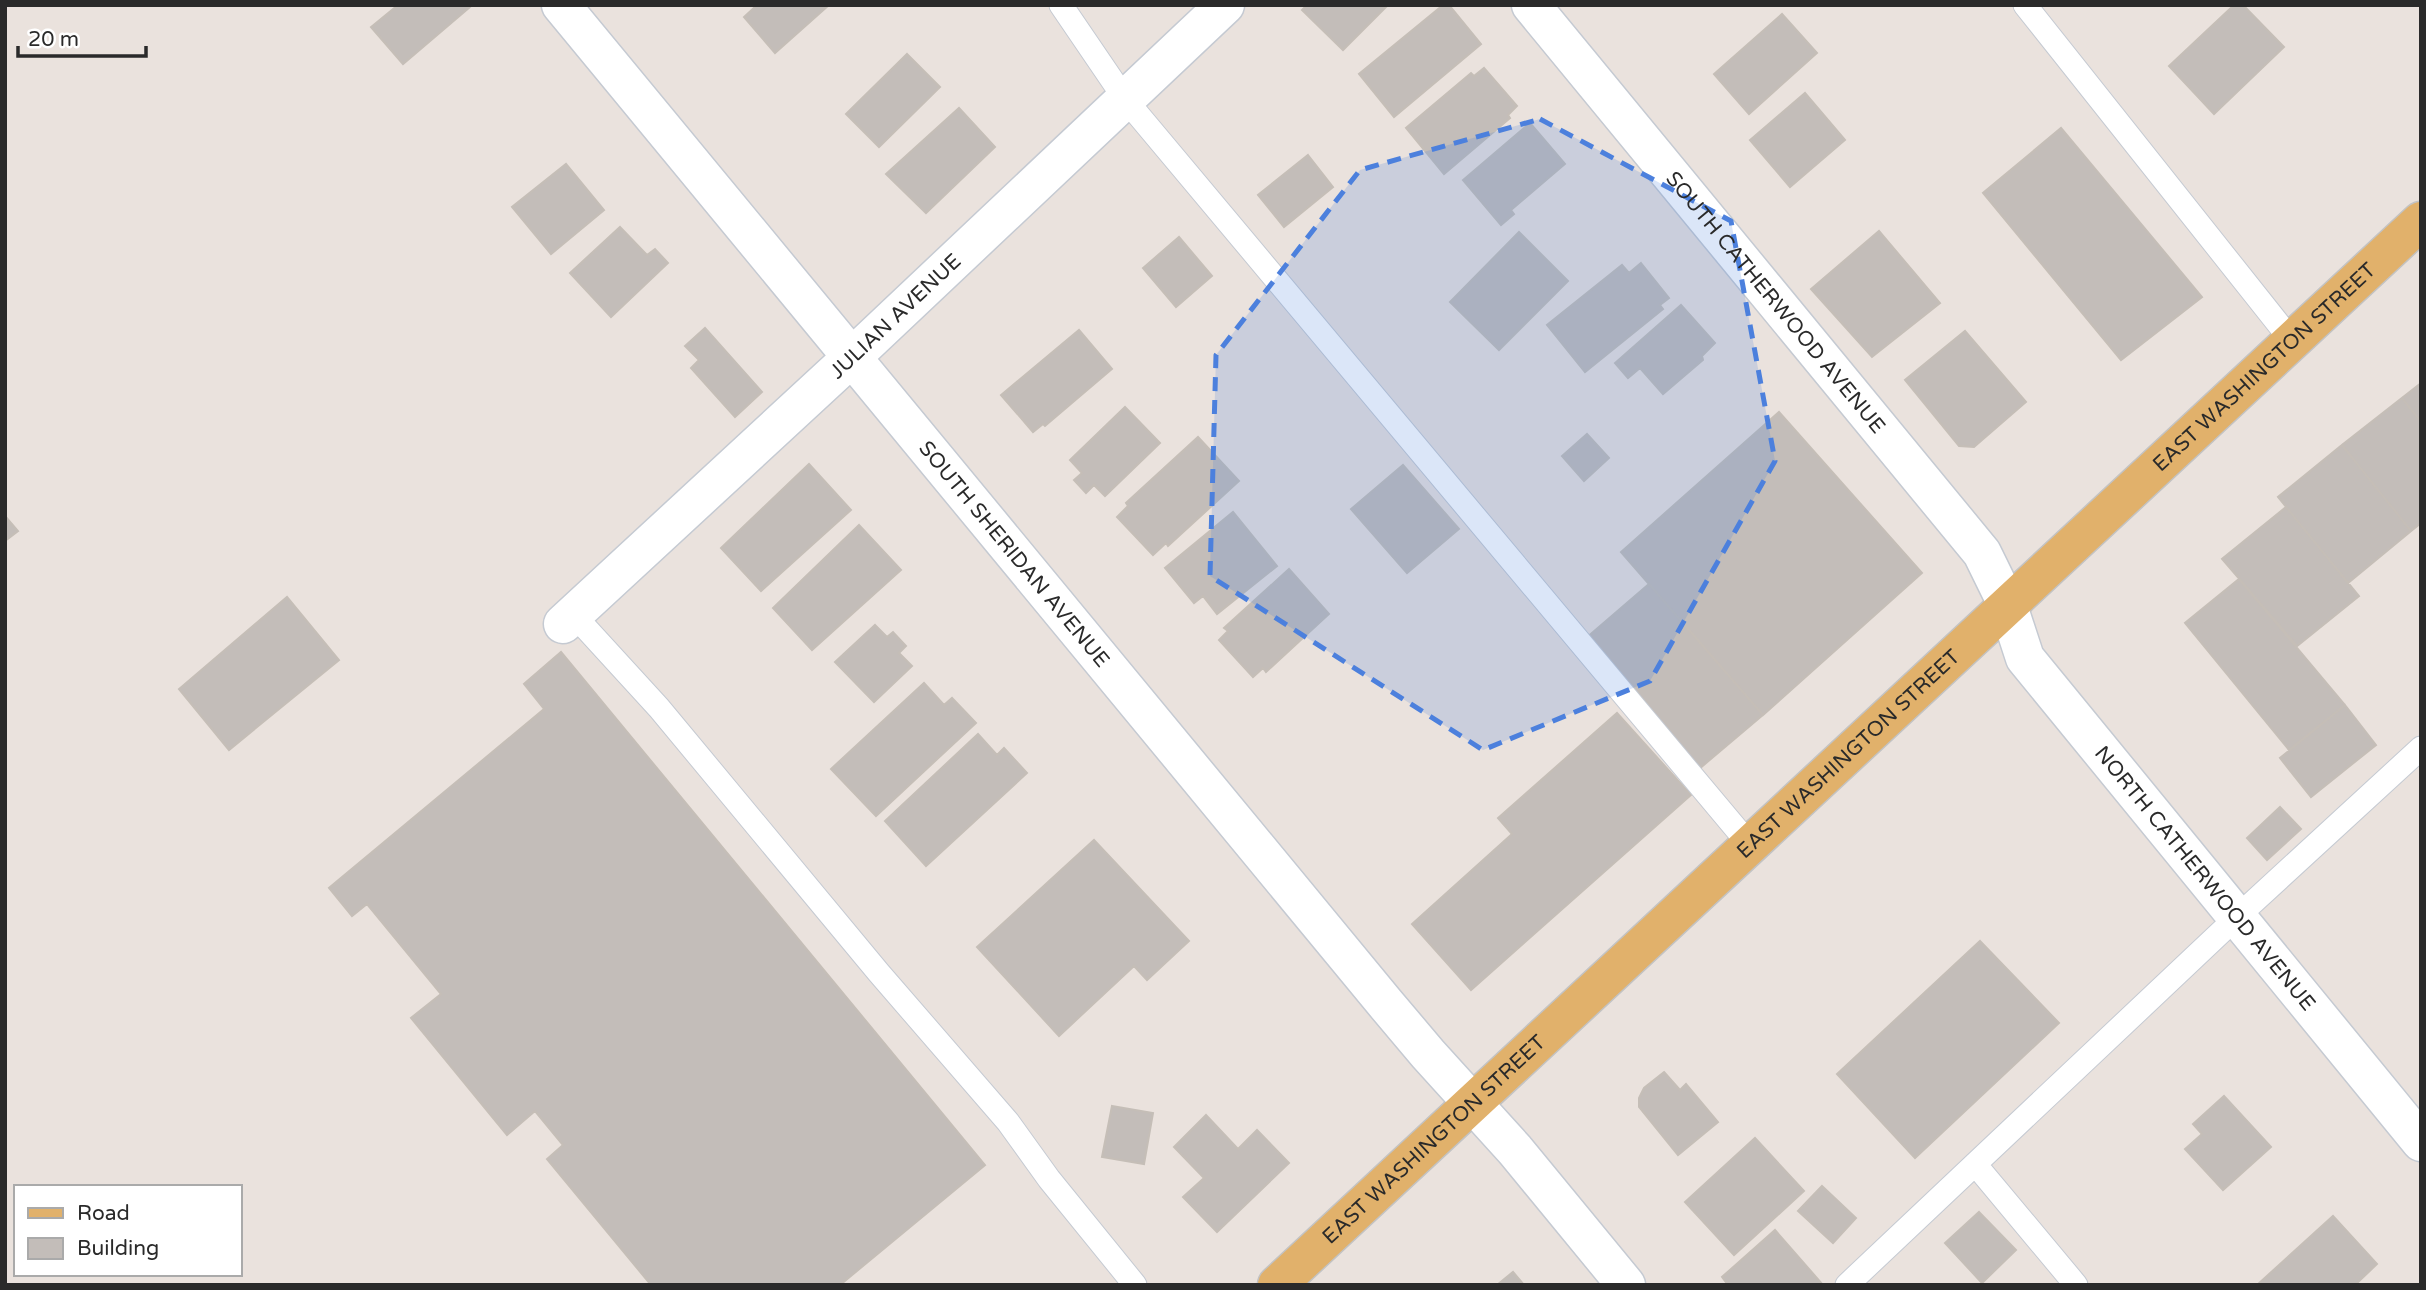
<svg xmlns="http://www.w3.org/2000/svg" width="2426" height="1290" viewBox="0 0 2426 1290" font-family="'Varela Round',sans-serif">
	<rect width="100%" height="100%" fill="#eae2dd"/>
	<path fill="#c3bdb9" stroke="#c5beb7" stroke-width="2" d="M 398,5 L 469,5 L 470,7 L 403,64 L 371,27 Z
		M 757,5 L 829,5 L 775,53 L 744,17 Z
		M 1307,5 L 1388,5 L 1343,50 L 1302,10 Z
		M 1443,5 L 1449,5 L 1481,44 L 1394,117 L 1359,74 Z
		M 2234,5 L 2243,5 L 2284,47 L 2214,114 L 2169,66 Z
		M 1782,14 L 1817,53 L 1749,114 L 1714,74 Z
		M 907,54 L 940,87 L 879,147 L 846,114 Z
		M 1484,68 L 1517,106 L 1508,115 L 1510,118 L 1444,174 L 1406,128 L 1471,73 L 1474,76 Z
		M 1805,93 L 1845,140 L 1790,187 L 1750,140 Z
		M 959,108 L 995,147 L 926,213 L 886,174 Z
		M 1530,123 L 1565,164 L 1511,210 L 1514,214 L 1501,225 L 1463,180 Z
		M 2061,128 L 2202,297 L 2121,360 L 1983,193 Z
		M 1308,155 L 1333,187 L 1284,227 L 1258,195 Z
		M 566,164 L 604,210 L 551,254 L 512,207 Z
		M 620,227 L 647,255 L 655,249 L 668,263 L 611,317 L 570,273 Z
		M 1879,231 L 1940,303 L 1872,357 L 1811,289 Z
		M 1519,232 L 1568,281 L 1499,350 L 1450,302 Z
		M 1179,237 L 1212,276 L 1176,307 L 1143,268 Z
		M 1641,263 L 1669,298 L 1660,305 L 1663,309 L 1585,372 L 1547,325 L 1622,265 L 1629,273 Z
		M 1681,305 L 1715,343 L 1702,356 L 1703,360 L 1663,394 L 1640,368 L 1628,378 L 1615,363 Z
		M 705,328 L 762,392 L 735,417 L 691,368 L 699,360 L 685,346 Z
		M 1079,330 L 1112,369 L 1045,426 L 1043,424 L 1033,432 L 1001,395 Z
		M 1965,331 L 2026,402 L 1974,447 L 1959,446 L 1905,380 Z
		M 2421,383 L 2421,422 L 2402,398 Z
		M 2402,398 L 2421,422 L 2421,523 L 2411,531 L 2342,445 Z
		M 1125,407 L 1160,443 L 1105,496 L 1094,485 L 1086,493 L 1074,480 L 1082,473 L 1070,460 Z
		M 1779,412 L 1922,573 L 1763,715 L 1621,552 Z
		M 1587,434 L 1609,458 L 1584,481 L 1562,456 Z
		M 1198,437 L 1239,481 L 1168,546 L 1166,543 L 1153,555 L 1117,517 L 1128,506 L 1126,503 Z
		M 2342,445 L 2411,531 L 2348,583 L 2278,497 Z
		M 809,464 L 851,510 L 761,591 L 721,548 Z
		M 1403,465 L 1459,529 L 1407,573 L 1351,509 Z
		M 2286,507 L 2359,596 L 2297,646 L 2222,559 Z
		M 1233,512 L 1277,566 L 1217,614 L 1203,596 L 1194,603 L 1165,568 Z
		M 5,516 L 18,531 L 5,541 Z
		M 859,525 L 901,570 L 812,650 L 773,608 Z
		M 1289,569 L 1329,614 L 1266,672 L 1263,668 L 1253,677 L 1219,640 L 1228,631 L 1224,628 Z
		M 2239,579 L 2345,705 L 2289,750 L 2185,623 Z
		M 1649,584 L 1763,715 L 1699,769 L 1586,638 Z
		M 287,597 L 339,660 L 229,750 L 179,689 Z
		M 875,625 L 887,637 L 893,632 L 906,646 L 899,653 L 912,666 L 874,702 L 835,662 Z
		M 561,652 L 985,1165 L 840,1285 L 651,1285 L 547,1159 L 563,1145 L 535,1111 L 507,1135 L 411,1018 L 441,994 L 367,904 L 352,916 L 329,888 L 544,709 L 524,684 Z
		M 924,683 L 944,705 L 952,698 L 976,723 L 876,816 L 831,769 Z
		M 2345,705 L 2376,745 L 2311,797 L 2280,758 Z
		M 1617,713 L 1691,795 L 1471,990 L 1412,924 L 1512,834 L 1498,818 Z
		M 978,734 L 997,755 L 1004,748 L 1027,773 L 926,866 L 885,821 Z
		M 2280,807 L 2301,829 L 2267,860 L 2247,838 Z
		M 1094,840 L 1189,941 L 1147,980 L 1134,966 L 1059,1036 L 977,947 Z
		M 1980,941 L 2059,1023 L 1915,1158 L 1837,1074 Z
		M 1664,1072 L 1680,1090 L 1686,1084 L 1718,1122 L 1678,1155 L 1639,1107 L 1639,1098 L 1644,1088 Z
		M 2224,1096 L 2271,1147 L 2223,1190 L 2185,1149 L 2202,1134 L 2193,1124 Z
		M 1112,1106 L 1153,1113 L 1144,1164 L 1102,1157 Z
		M 1206,1115 L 1238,1149 L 1257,1130 L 1289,1163 L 1217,1232 L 1183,1197 L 1204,1178 L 1174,1147 Z
		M 1755,1138 L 1804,1191 L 1734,1255 L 1685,1202 Z
		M 1822,1186 L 1856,1218 L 1833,1243 L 1798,1211 Z
		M 1979,1212 L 2016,1250 L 1982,1283 L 1945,1243 Z
		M 2333,1216 L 2377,1264 L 2355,1285 L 2257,1285 Z
		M 1775,1230 L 1823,1285 L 1728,1285 L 1722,1277 Z
		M 1513,1272 L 1524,1285 L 1497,1285 Z"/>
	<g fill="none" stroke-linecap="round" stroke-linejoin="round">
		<defs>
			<path id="service" d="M 1061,5 L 1125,99 L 1749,844
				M 2025,5 L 2292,341
				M 573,614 L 659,708 L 879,973 L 1008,1122 L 1049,1179 L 1135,1285
				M 1975,1164 L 2076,1285
				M 1847,1285 L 2237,917 L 2421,748"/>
			<g id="minor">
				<path id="s1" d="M 561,5 L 1385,1003 L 1428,1054 L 1515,1150 L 1626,1285"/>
				<path id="s2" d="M 1531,5 L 1982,553 L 2008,606 L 2025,658 L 2421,1142"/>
				<path id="s3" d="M 563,624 L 851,358 L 1225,5"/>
			</g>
			<g id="primary">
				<path id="s4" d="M 1277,1285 L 2421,221"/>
			</g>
		</defs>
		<use href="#service" stroke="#c5cad2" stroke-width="25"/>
		<use href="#minor" stroke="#c5cad2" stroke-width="41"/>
		<use href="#primary" stroke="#c3c3c3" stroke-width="41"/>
		<use href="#service" stroke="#fff" stroke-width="23"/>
		<use href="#minor" stroke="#fff" stroke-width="38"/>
		<use href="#primary" stroke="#e1b16b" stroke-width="38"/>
	</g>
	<path fill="#4c80dd" fill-opacity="0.2" stroke="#4c80dd" stroke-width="5" stroke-dasharray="14 9" stroke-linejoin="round" d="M 1540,119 L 1731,221 L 1775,461 L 1650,681 L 1483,750 L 1210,576 L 1216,355 L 1360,170 Z"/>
	<g text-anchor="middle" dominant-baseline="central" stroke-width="5" stroke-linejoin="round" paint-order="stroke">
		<g font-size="21" fill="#2a2a2a" stroke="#fff">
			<text stroke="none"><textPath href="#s2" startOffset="385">SOUTH CATHERWOOD AVENUE</textPath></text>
			<text stroke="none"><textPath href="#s3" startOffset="453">JULIAN AVENUE</textPath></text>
			<text stroke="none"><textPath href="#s4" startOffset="1348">EAST WASHINGTON STREET</textPath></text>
			<text stroke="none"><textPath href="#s1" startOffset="712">SOUTH SHERIDAN AVENUE</textPath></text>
			<text stroke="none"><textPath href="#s4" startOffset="780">EAST WASHINGTON STREET</textPath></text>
			<text stroke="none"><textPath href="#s2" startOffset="1108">NORTH CATHERWOOD AVENUE</textPath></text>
			<text stroke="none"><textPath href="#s4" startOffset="214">EAST WASHINGTON STREET</textPath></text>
		</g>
	</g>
	<rect width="2426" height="1290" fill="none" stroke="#2a2a2a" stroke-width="14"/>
	<rect x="14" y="1185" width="228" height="91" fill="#ffffff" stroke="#aaaaaa" stroke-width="2"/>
	<rect x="28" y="1208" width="35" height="10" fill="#e1b16b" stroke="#aaaaaa" stroke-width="2"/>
	<text x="77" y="1220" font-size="21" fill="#2a2a2a">Road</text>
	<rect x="28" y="1238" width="35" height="21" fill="#c3bdb9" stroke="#aaaaaa" stroke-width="2"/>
	<text x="77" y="1255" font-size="21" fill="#2a2a2a">Building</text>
	<path d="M18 46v10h128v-10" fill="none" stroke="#2a2a2a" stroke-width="3.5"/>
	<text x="28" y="46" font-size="21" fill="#2a2a2a" stroke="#ffffff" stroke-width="5" paint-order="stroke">20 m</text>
</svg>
